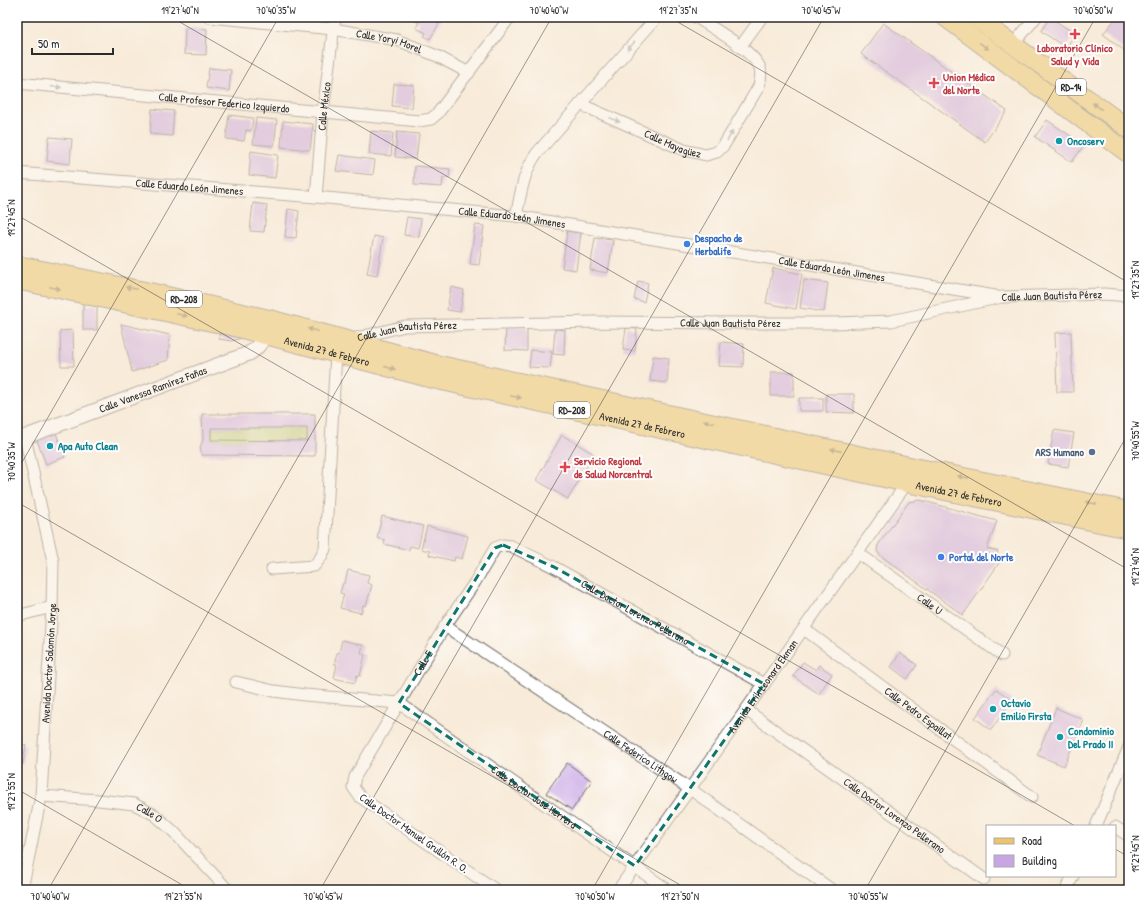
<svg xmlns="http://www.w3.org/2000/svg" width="1146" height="907" viewBox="0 0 1146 907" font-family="'Patrick Hand',sans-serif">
	<rect width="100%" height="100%" fill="#fff"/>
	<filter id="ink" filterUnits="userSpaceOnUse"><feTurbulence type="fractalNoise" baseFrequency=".025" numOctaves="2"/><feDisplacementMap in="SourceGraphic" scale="8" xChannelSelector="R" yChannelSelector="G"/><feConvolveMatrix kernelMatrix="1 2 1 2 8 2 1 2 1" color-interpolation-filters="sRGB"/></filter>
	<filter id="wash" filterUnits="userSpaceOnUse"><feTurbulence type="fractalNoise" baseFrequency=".012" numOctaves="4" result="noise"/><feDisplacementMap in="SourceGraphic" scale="16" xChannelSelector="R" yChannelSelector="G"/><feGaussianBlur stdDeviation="0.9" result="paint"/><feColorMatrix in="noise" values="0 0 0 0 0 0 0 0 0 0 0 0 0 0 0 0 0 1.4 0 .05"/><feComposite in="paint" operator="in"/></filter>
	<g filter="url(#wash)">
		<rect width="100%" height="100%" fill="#f8ebd9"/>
		<path fill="#b6c76a" stroke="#70794a" d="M 211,428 L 307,428 L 307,441 L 211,440 Z"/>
		<g id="blocks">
			<path fill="#c8a6e4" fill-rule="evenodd" d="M 417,17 L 443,17 L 430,39 L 424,36 L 426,33 L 416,28 L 419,22 L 415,21 Z
				M 1050,17 L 1075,34 L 1066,48 L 1041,31 Z
				M 1117,17 L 1129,17 L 1129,54 L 1103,34 Z
				M 883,23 L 1007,111 L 985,142 L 861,54 Z
				M 185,28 L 207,29 L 206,55 L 184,54 Z
				M 209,68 L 231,70 L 229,91 L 206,88 Z
				M 394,84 L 414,85 L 412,108 L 392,106 Z
				M 152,109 L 174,111 L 172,136 L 150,134 Z
				M 229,115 L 253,118 L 251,131 L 246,130 L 244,141 L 226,139 Z
				M 256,118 L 277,120 L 274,146 L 253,144 Z
				M 1047,120 L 1084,145 L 1072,162 L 1035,137 Z
				M 283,121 L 313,124 L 310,150 L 281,147 Z
				M 371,131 L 393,133 L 391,156 L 369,154 Z
				M 397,132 L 419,134 L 416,159 L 395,157 Z
				M 49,137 L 72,139 L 70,164 L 47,161 Z
				M 251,151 L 278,155 L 275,178 L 249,175 Z
				M 339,155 L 375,160 L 373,175 L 336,171 Z
				M 415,166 L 450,169 L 449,178 L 443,178 L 442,187 L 414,185 Z
				M 253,203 L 267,205 L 264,232 L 250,231 Z
				M 288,209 L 299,211 L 296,238 L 285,237 Z
				M 407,217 L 421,219 L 419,237 L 404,235 Z
				M 475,225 L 484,226 L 479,265 L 470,264 Z
				M 567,231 L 581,233 L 576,270 L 562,268 Z
				M 374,236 L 383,238 L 377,276 L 367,274 Z
				M 595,238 L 613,240 L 608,273 L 590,270 Z
				M 773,268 L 802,274 L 796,309 L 766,303 Z
				M 804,280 L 828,283 L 824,312 L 800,308 Z
				M 638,281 L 648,283 L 644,302 L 634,299 Z
				M 451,287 L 464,290 L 460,312 L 447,310 Z
				M 83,305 L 97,305 L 97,330 L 83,330 Z
				M 121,324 L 170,335 L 168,360 L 132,372 Z
				M 506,326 L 527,327 L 527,351 L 505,350 Z
				M 626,328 L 637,329 L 635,351 L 623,350 Z
				M 220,329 L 242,338 L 231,341 L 219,339 Z
				M 555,329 L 565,330 L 564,355 L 553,354 Z
				M 73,330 L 74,366 L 61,366 L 60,331 Z
				M 1071,332 L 1073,392 L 1057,392 L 1055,333 Z
				M 721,342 L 744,344 L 743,367 L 719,366 Z
				M 531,350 L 552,352 L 550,368 L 529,367 Z
				M 653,356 L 669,358 L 667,383 L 650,381 Z
				M 771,372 L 794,372 L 794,396 L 771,396 Z
				M 826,394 L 854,394 L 854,413 L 826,412 Z
				M 799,398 L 823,398 L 823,411 L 799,411 Z
				M 202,414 L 315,414 L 315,456 L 202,455 L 200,447 L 203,440 ZM 211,428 L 307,428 L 307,441 L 211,440 Z
				M 54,428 L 65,457 L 46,464 L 35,435 Z
				M 1054,430 L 1074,433 L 1068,467 L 1048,464 Z
				M 562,435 L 594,454 L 568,499 L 536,480 Z
				M 920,500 L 997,521 L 987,549 L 998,551 L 996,556 L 1002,559 L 963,615 L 881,556 L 877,551 L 878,545 L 909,502 Z
				M 382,516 L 423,526 L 418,548 L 410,546 L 409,550 L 384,544 L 385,540 L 377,538 Z
				M 427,526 L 468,536 L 462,559 L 455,557 L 454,561 L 429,555 L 430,551 L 421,549 Z
				M 348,570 L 369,575 L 367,583 L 372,585 L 366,606 L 363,605 L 361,613 L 340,608 L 344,594 L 340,593 L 343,583 L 345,583 Z
				M 342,640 L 363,645 L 361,653 L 365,655 L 360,676 L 357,675 L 355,683 L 334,678 L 337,664 L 334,664 L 337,653 L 339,653 Z
				M 900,653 L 917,665 L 907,679 L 891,667 Z
				M 803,662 L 816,670 L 819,665 L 832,674 L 819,694 L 793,676 Z
				M 996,689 L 1012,700 L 991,730 L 975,718 Z
				M 1056,708 L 1084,720 L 1064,766 L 1037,755 Z
				M 17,744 L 26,745 L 23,764 L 17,763 Z
				M 567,763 L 592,781 L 572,810 L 546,793 Z"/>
		</g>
	</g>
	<g filter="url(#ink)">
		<use href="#blocks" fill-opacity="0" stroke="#736e68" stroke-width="1"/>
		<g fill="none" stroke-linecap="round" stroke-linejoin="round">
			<defs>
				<g id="minor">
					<path id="s1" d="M 209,17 L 333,29 L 397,40 L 437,56 L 469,73"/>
					<path d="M 1013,45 L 1036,17"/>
					<path d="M 740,47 L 762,17"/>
					<path id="s2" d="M 17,83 L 419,121 L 431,119 L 438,113 L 510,17"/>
					<path id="s3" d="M 580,104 L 684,150 L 706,155 L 717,152 L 724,145 L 759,86 C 760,80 762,74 760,68 C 753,50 712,28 696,17"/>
					<path id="s4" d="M 17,173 L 316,197 L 516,216 L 995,296"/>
					<path id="s5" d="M 316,197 L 323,112 L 335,17"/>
					<path d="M 516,216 C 521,194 523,172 537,153 L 657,17"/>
					<path id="s6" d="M 352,339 L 405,326 L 594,322 L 743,323 L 834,323 L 891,321 L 1002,297 L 1104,294 L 1129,296"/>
					<path id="s7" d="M 858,553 L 1002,655"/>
					<path d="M 272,569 L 314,566 L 321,557 L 325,549 L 336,353 L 339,350"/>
					<path d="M 17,616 L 52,607"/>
					<path id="s8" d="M 445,626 L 690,789 L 832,890"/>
					<path id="s9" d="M 804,629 L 1032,797"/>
					<path id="s10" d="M 236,682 L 274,691 L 305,695 L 399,703 L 668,890"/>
					<path id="s11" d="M 746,710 L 984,879"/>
					<path id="s12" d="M 41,796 L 99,800 L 134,804 L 155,815 L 173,831 L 228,890"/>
					<path d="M 1096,826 L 1129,747"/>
					<path d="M 1115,827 L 1129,836"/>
					<path id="s13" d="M 22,890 L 41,796 L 52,607 L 53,561 L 25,437"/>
					<path id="s14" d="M 496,890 L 360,797 L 353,787 L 355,777 L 445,626 L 475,582 L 495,548 L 503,545 L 511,546 L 554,567 L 764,684"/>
					<path id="s15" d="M 618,890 L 907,483 L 909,479"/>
					<path d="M 1066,890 L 1073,876"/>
				</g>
				<g id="tertiary">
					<path id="s16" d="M 17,440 L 250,353 C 259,347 265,337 267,326"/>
				</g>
				<g id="primary">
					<path d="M 945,17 L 1129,154"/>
					<path d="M 975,17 L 1129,129"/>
					<path d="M 17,265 L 154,293 L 269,319 L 435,364 L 914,467 L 1129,511"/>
					<path id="s17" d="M 17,280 L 235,327 L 433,379 L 907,483 L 1129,529"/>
				</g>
			</defs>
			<use href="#minor" stroke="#736e68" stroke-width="13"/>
			<use href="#tertiary" stroke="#736e68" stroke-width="16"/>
			<use href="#primary" stroke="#736e68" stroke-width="20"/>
			<use href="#minor" stroke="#fff" stroke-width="11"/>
			<use href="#tertiary" stroke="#fff" stroke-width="14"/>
			<use href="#primary" stroke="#ecc569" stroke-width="18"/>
		</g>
		<defs><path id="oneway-solid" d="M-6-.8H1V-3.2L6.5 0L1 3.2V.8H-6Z"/></defs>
		<g fill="#a0a0a0">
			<use href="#oneway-solid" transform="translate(631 46) rotate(132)"/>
			<use href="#oneway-solid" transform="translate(56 87) rotate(5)"/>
			<use href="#oneway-solid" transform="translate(615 120) rotate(24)"/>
			<use href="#oneway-solid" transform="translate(730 136) rotate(-60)"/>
		</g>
		<g fill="#8c784a">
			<use href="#oneway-solid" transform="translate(984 46) rotate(37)"/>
			<use href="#oneway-solid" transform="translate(1097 106) rotate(-144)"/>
			<use href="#oneway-solid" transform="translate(55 288) rotate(12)"/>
			<use href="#oneway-solid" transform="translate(131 288) rotate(-168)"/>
			<use href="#oneway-solid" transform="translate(182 315) rotate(12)"/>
			<use href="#oneway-solid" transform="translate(313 330) rotate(-165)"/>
			<use href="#oneway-solid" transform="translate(390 368) rotate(15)"/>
			<use href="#oneway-solid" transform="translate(516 397) rotate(12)"/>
			<use href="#oneway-solid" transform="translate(709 422) rotate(-168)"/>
			<use href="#oneway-solid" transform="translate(836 450) rotate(-167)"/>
			<use href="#oneway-solid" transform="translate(963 477) rotate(-169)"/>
			<use href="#oneway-solid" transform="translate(1091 503) rotate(-169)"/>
		</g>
	</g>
	<path d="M0 0H1146V907H0ZM 503,545 L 554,567 L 764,684 L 635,866 L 399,703 L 495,548 Z" fill="#f8ebd9" fill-opacity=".55" fill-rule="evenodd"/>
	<path fill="none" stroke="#0f766e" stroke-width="3" stroke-dasharray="8 5" stroke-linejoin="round" d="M 503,545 L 554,567 L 764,684 L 635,866 L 399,703 L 495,548 Z"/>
	<path fill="none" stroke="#2b2b2b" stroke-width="1" stroke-opacity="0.45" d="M 171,17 L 1129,570M 669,17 L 1129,283M 17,215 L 1075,826M 17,471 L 279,17M 17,502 L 689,890M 17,789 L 191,890M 1115,849 L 1129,857M 48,890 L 552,17M 320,890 L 824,17M 592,890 L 1096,17M 865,890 L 1129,432"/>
	<g fill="#e0444e" stroke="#fff" stroke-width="1.5">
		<path d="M1073 28h4v4h4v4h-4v4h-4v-4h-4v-4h4z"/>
		<path d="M932 77h4v4h4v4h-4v4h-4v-4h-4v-4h4z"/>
		<path d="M563 461h4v4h4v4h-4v4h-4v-4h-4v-4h4z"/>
	</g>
	<g fill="#0f9aa8" stroke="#fff" stroke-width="1.5">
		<circle cx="1059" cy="141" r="4"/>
		<circle cx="50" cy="446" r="4"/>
		<circle cx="993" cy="709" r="4"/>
		<circle cx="1060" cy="737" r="4"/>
	</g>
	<g fill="#3f7fe0" stroke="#fff" stroke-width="1.5">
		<circle cx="687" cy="244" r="4"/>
		<circle cx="941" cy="557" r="4"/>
	</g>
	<circle fill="#5c6f8a" stroke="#fff" stroke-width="1.5" cx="1092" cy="452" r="4"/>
	<g text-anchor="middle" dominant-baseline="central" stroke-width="4" stroke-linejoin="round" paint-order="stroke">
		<g fill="#fff" stroke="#6b6b6b" stroke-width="1">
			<rect x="1056" y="79" width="30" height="16" rx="3"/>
			<rect x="166" y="291" width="36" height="16" rx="3"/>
			<rect x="554" y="402" width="36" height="16" rx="3"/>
		</g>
		<g font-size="10" font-weight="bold" fill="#2b2b2b">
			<text x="1071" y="87">RD-14</text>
			<text x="184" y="299">RD-208</text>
			<text x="572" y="410">RD-208</text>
		</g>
		<g font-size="11" fill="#2b2b2b" stroke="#fff">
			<text stroke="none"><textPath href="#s1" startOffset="182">Calle Yoryi Morel</textPath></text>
			<text stroke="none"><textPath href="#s2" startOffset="208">Calle Profesor Federico Izquierdo</textPath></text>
			<text stroke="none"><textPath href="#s5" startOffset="91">Calle México</textPath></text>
			<text stroke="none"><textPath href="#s3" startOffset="101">Calle Mayagüez</textPath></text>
			<text stroke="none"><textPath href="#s4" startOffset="173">Calle Eduardo León Jimenes</textPath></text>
			<text stroke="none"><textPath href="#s4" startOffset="497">Calle Eduardo León Jimenes</textPath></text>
			<text stroke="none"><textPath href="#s4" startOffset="821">Calle Eduardo León Jimenes</textPath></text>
			<text stroke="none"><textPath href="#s6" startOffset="704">Calle Juan Bautista Pérez</textPath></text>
			<text stroke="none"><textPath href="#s6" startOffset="380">Calle Juan Bautista Pérez</textPath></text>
			<text stroke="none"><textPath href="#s6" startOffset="56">Calle Juan Bautista Pérez</textPath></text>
			<text stroke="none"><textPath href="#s17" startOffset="318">Avenida 27 de Febrero</textPath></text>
			<text stroke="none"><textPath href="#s16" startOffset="145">Calle Vanessa Ramírez Fañas</textPath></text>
			<text stroke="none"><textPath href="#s17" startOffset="642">Avenida 27 de Febrero</textPath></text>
			<text stroke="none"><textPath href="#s17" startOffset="966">Avenida 27 de Febrero</textPath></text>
			<text stroke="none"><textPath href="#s7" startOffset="88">Calle U</textPath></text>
			<text stroke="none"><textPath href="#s14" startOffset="613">Calle Doctor Lorenzo Pellerano</textPath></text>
			<text stroke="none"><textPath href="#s13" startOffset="229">Avenida Doctor Salomón Jorge</textPath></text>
			<text stroke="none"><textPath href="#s14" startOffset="320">Calle E</textPath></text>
			<text stroke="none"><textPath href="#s15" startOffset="250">Avenida Erik Leonard Ekman</textPath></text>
			<text stroke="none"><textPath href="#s9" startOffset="142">Calle Pedro Espaillat</textPath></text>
			<text stroke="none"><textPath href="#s8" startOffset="235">Calle Federico Lithgow</textPath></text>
			<text stroke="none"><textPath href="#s10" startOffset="329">Calle Doctor José Herrera</textPath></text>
			<text stroke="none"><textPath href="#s12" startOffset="111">Calle O</textPath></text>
			<text stroke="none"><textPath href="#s11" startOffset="182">Calle Doctor Lorenzo Pellerano</textPath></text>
			<text transform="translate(414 833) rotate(35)">Calle Doctor Manuel Grullón R. O.</text>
		</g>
		<g font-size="11" font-weight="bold" fill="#be3a42" stroke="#fff" text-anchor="start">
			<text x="1075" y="48" text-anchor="middle">Laboratorio Clínico<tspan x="1075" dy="13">Salud y Vida</tspan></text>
			<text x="943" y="77">Union Médica<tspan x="943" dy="13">del Norte</tspan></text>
			<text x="574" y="461">Servicio Regional<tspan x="574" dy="13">de Salud Norcentral</tspan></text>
		</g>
		<g font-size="11" font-weight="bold" fill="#0d838f" stroke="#fff" text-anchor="start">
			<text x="1067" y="141">Oncoserv</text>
			<text x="58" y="446">Apa Auto Clean</text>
			<text x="1001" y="703">Octavio<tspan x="1001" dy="13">Emilio Firsta</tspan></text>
			<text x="1068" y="731">Condominio<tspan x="1068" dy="13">Del Prado II</tspan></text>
		</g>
		<g font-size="11" font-weight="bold" fill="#366cbe" stroke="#fff" text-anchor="start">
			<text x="695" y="238">Despacho de<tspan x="695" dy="13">Herbalife</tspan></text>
			<text x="949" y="557">Portal del Norte</text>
		</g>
		<g font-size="11" font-weight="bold" fill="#4e5e75" stroke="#fff" text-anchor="end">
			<text x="1084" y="452">ARS Humano</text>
		</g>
	</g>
	<rect width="1146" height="907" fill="none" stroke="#fff" stroke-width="44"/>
	<rect x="986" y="825" width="130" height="52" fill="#ffffff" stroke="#aaaaaa"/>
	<rect x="994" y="838" width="20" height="6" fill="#ecc569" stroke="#aaaaaa"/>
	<text x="1022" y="845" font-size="12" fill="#2b2b2b">Road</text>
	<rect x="994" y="855" width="20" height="12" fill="#c8a6e4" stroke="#aaaaaa"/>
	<text x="1022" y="865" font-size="12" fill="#2b2b2b">Building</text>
	<path d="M32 48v6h81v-6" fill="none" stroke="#2b2b2b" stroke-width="2"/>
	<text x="38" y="48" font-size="12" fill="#2b2b2b" stroke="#ffffff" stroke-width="3" paint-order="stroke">50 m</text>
	<rect x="22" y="22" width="1102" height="863" fill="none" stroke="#2b2b2b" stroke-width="1.5"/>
	<g font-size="10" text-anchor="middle" fill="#2b2b2b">
		<text x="180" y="14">19°27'40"N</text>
		<text x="276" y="14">70°40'35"W</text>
		<text x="549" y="14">70°40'40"W</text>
		<text x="678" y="14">19°27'35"N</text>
		<text x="821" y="14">70°40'45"W</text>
		<text x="1093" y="14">70°40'50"W</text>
		<text transform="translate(11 218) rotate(-90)" y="4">19°27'45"N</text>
		<text transform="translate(1135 280) rotate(-90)" y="4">19°27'35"N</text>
		<text transform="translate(1135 441) rotate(-90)" y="4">70°40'55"W</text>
		<text transform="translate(11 462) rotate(-90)" y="4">70°40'35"W</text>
		<text transform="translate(1135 567) rotate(-90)" y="4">19°27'40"N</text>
		<text transform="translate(11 792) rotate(-90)" y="4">19°27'55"N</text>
		<text transform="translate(1135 854) rotate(-90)" y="4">19°27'45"N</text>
		<text x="50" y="900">70°40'40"W</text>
		<text x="183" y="900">19°27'55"N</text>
		<text x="323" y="900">70°40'45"W</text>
		<text x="595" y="900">70°40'50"W</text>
		<text x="680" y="900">19°27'50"N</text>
		<text x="868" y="900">70°40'55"W</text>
	</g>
</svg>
